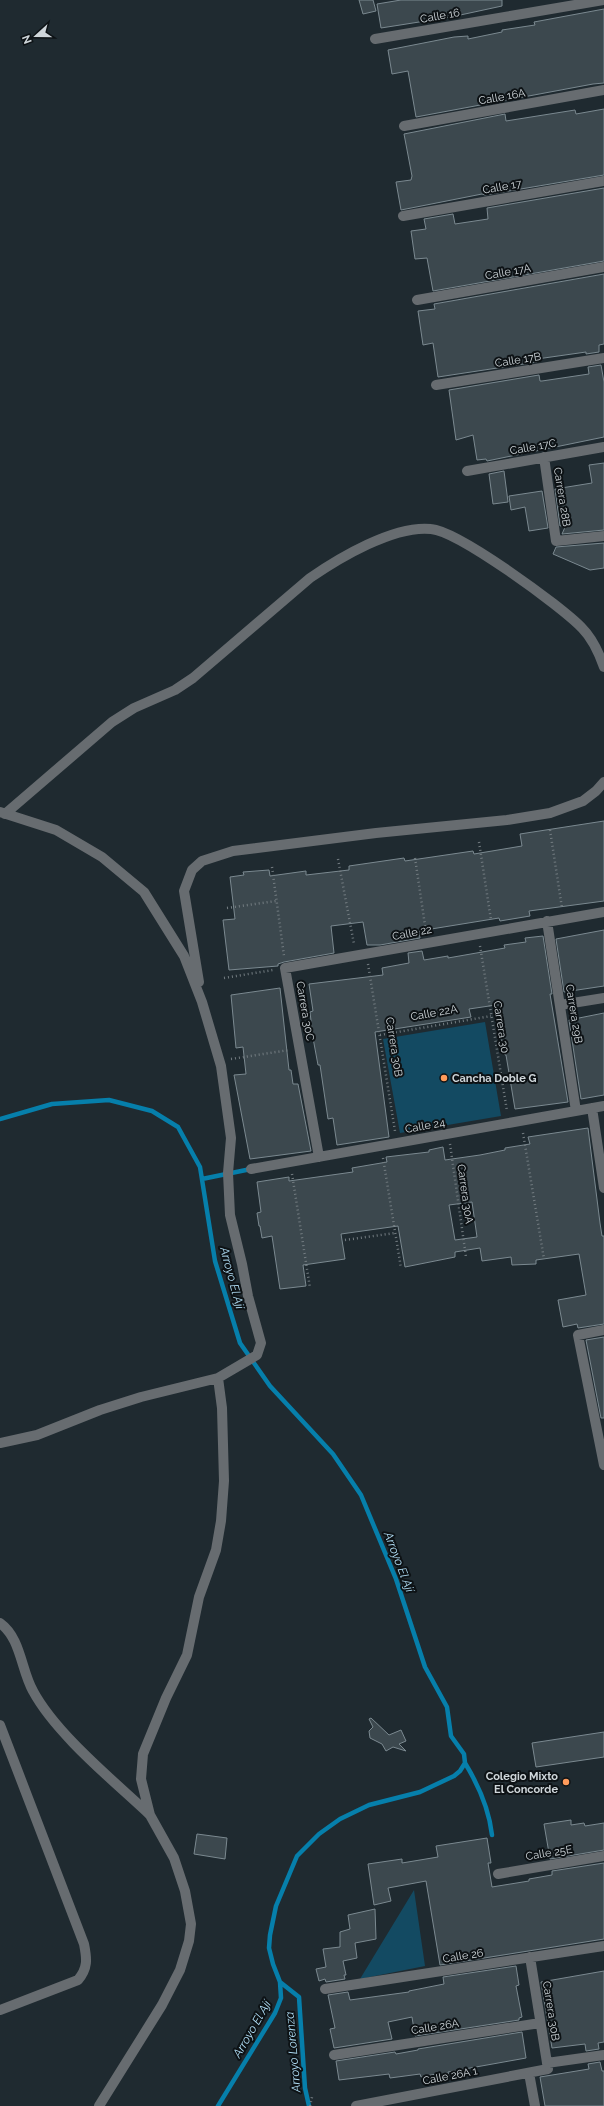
<svg xmlns="http://www.w3.org/2000/svg" width="604" height="2106" viewBox="0 0 604 2106" font-family="Raleway,sans-serif">
	<rect width="100%" height="100%" fill="#1f2a30"/>
	<path fill="#134a62" d="M 485,1022 L 501,1116 L 400,1133 L 383,1039 Z
		M 414,1890 L 425,1966 L 360,1979 Z"/>
	<g fill="none" stroke-linecap="round" stroke-linejoin="round">
		<path stroke="#067fab" stroke-width="4.5" d="M 0,1119 L 52,1104 L 109,1100 L 152,1111 L 178,1127 L 200,1167 L 215,1261 L 240,1343 L 270,1386 L 333,1454 L 361,1495 L 396,1579 L 425,1667 L 447,1707 L 451,1736 L 464,1754 L 465,1763 L 460,1771 L 454,1776 L 420,1792 L 369,1805 L 340,1819 L 319,1834 L 297,1856 L 276,1906 L 270,1935 L 269,1948 L 273,1964 L 280,1982 L 281,1998 L 275,2013 L 218,2106
			M 202,1179 L 251,1169
			M 465,1763 C 479,1786 489,1808 492,1835
			M 280,1982 L 299,1997 L 305,2088 L 309,2106"/>
	</g>
	<path fill="#3c484e" stroke="#7b8990" fill-rule="evenodd" d="M 359,0 L 373,0 L 376,11 L 363,14 Z
		M 401,0 L 502,0 L 502,6 L 451,17 L 381,28 L 377,4 Z
		M 604,9 L 604,83 L 593,84 L 416,117 L 408,71 L 392,74 L 388,50 L 454,37 L 468,36 L 468,39 L 502,32 L 502,30 L 535,25 L 534,22 Z
		M 604,109 L 604,175 L 485,195 L 482,194 L 401,210 L 396,182 L 411,180 L 412,176 L 404,134 L 505,114 L 506,121 L 575,110 L 576,114 Z
		M 604,188 L 604,261 L 433,291 L 427,258 L 415,259 L 411,231 L 426,229 L 424,219 L 453,214 L 455,224 L 488,219 L 487,208 Z
		M 604,274 L 604,344 L 599,345 L 599,352 L 586,354 L 586,352 L 537,359 L 537,362 L 438,377 L 433,343 L 423,345 L 418,311 L 435,309 L 434,304 Z
		M 601,365 L 604,382 L 604,437 L 487,461 L 486,459 L 477,460 L 473,435 L 456,440 L 449,390 L 539,375 L 540,381 L 542,381 L 589,374 L 588,367 Z
		M 604,463 L 604,530 L 562,534 L 566,525 L 560,526 L 555,489 L 592,483 L 589,465 Z
		M 504,471 L 508,502 L 493,504 L 489,474 Z
		M 542,491 L 548,528 L 529,531 L 525,507 L 511,510 L 509,496 Z
		M 604,543 L 604,568 L 590,570 L 553,554 L 556,547 Z
		M 604,821 L 604,901 L 529,911 L 530,916 L 500,921 L 499,918 L 419,931 L 420,938 L 380,945 L 367,945 L 363,922 L 331,926 L 334,953 L 284,962 L 278,964 L 278,966 L 229,970 L 223,920 L 235,919 L 230,877 L 244,875 L 243,872 L 269,870 L 270,876 L 306,871 L 306,875 L 349,870 L 349,866 L 404,858 L 405,861 L 473,851 L 474,854 L 522,846 L 520,834 Z
		M 604,930 L 604,986 L 564,992 L 556,939 Z
		M 543,936 L 552,994 L 550,994 L 568,1102 L 515,1109 L 506,1055 L 505,1055 L 499,1030 L 496,1005 L 469,1009 L 471,1017 L 375,1032 L 389,1137 L 337,1145 L 333,1118 L 328,1119 L 320,1065 L 318,1065 L 313,1038 L 310,1012 L 313,1011 L 309,984 L 383,975 L 382,968 L 409,963 L 408,953 L 422,951 L 424,960 L 448,956 L 448,958 L 505,948 L 504,945 L 526,942 L 525,938 Z
		M 280,988 L 289,1070 L 291,1070 L 293,1084 L 298,1084 L 311,1151 L 250,1159 L 234,1075 L 246,1074 L 243,1047 L 236,1048 L 231,995 Z
		M 604,1013 L 604,1095 L 581,1099 L 569,1020 Z
		M 588,1128 L 600,1223 L 602,1236 L 604,1236 L 604,1324 L 578,1328 L 577,1324 L 563,1327 L 558,1300 L 586,1295 L 579,1254 L 536,1260 L 536,1264 L 512,1265 L 511,1257 L 482,1261 L 480,1248 L 455,1252 L 455,1257 L 405,1267 L 398,1226 L 341,1234 L 345,1259 L 303,1265 L 306,1286 L 280,1289 L 272,1236 L 262,1238 L 260,1226 L 259,1226 L 257,1213 L 261,1212 L 257,1182 L 289,1177 L 289,1181 L 353,1172 L 352,1168 L 387,1162 L 386,1157 L 429,1152 L 429,1150 L 443,1147 L 445,1160 L 480,1155 L 505,1150 L 505,1148 L 530,1144 L 528,1137 ZM 472,1202 L 477,1237 L 455,1240 L 449,1205 Z
		M 604,1337 L 604,1418 L 601,1418 L 586,1340 Z
		M 371,1718 L 389,1735 L 401,1730 L 406,1741 L 399,1744 L 406,1751 L 393,1747 L 386,1751 L 382,1744 L 370,1738 L 369,1731 L 373,1727 L 369,1719 Z
		M 604,1732 L 604,1757 L 536,1767 L 532,1743 Z
		M 571,1820 L 571,1825 L 584,1823 L 585,1826 L 604,1823 L 604,1850 L 550,1859 L 544,1824 Z
		M 197,1834 L 227,1838 L 225,1859 L 194,1854 Z
		M 487,1838 L 491,1863 L 488,1863 L 492,1887 L 529,1881 L 529,1879 L 552,1875 L 552,1871 L 604,1863 L 604,1939 L 440,1965 L 426,1881 L 388,1888 L 391,1901 L 374,1905 L 368,1864 L 402,1859 L 402,1863 L 438,1857 L 436,1846 Z
		M 375,1909 L 376,1939 L 355,1943 L 357,1958 L 343,1961 L 346,1975 L 344,1975 L 345,1979 L 326,1982 L 325,1979 L 319,1981 L 316,1969 L 326,1967 L 323,1949 L 340,1947 L 340,1932 L 350,1929 L 348,1915 Z
		M 516,1966 L 519,1985 L 516,1986 L 522,2017 L 519,2018 L 519,2020 L 415,2036 L 412,2017 L 388,2022 L 392,2039 L 334,2048 L 330,2029 L 335,2028 L 328,1995 L 348,1992 L 350,2000 L 409,1992 L 409,1991 L 444,1984 L 443,1977 Z
		M 604,1971 L 604,2042 L 598,2043 L 599,2049 L 586,2051 L 585,2044 L 552,2048 L 541,1982 Z
		M 522,2032 L 526,2058 L 448,2072 L 449,2076 L 437,2078 L 436,2074 L 421,2077 L 420,2074 L 390,2078 L 389,2074 L 339,2080 L 336,2061 L 395,2052 L 396,2054 L 418,2050 L 418,2049 Z
		M 600,2062 L 602,2071 L 604,2071 L 604,2106 L 545,2106 L 540,2077 L 589,2069 L 588,2064 Z"/>
	<g fill="none" stroke-linecap="round" stroke-linejoin="round">
		<path stroke="#737c81" stroke-width="2.5" stroke-dasharray="1 3" stroke-linecap="butt" d="M 550,830 L 562,908
			M 479,842 L 491,920
			M 415,858 L 426,932
			M 338,859 L 354,944
			M 272,867 L 284,956
			M 227,908 L 276,901
			M 480,946 L 507,1111
			M 368,964 L 395,1131
			M 224,978 L 273,970
			M 380,1035 L 491,1016
			M 231,1059 L 289,1050
			M 523,1133 L 544,1259
			M 450,1144 L 466,1257
			M 383,1158 L 401,1268
			M 292,1174 L 310,1288
			M 345,1240 L 395,1233
			M 310,2106 L 312,2097"/>
		<path stroke="#676c70" stroke-width="10" d="M 375,39 L 604,0
			M 404,126 L 604,90
			M 403,216 L 604,181
			M 417,300 L 604,267
			M 436,385 L 604,358
			M 544,457 L 556,541 L 604,536
			M 467,471 L 604,447
			M 0,812 L 56,830 L 102,857 L 144,892 L 184,956 L 202,1002 L 221,1066 L 231,1138 L 228,1173 L 230,1215 L 242,1264 L 248,1296 L 261,1343 L 257,1355 L 218,1378 L 141,1397 L 100,1410 L 37,1435 L 0,1443
			M 5,814 L 112,722 L 134,708 L 175,690 L 193,678 L 310,578 C 339,558 394,525 431,529 C 458,531 561,606 582,628 C 593,639 599,653 604,667
			M 547,921 L 576,1111
			M 199,982 L 184,891 L 192,870 L 202,861 L 233,851 L 376,833 L 507,820 L 550,813 L 583,801 L 596,791 L 604,782
			M 560,1005 L 604,998
			M 592,1108 L 604,1188
			M 319,1157 L 285,968 L 604,912
			M 251,1169 L 604,1106
			M 604,1330 L 578,1335 L 604,1465
			M 0,1623 C 21,1638 21,1670 33,1691 C 56,1734 114,1781 150,1815
			M 0,1725 L 84,1944 C 87,1959 88,1968 78,1980 L 0,2010
			M 498,1874 L 604,1856
			M 325,1989 L 604,1946
			M 334,2055 L 540,2023
			M 547,2063 L 604,2055
			M 529,2073 L 535,2106
			M 99,2106 L 162,2005 L 180,1970 L 189,1941 L 191,1924 L 185,1891 L 174,1858 L 150,1815 L 141,1779 L 143,1754 L 166,1698 L 187,1655 L 199,1597 L 216,1550 L 221,1521 L 224,1481 L 222,1408 L 218,1378
			M 356,2106 L 548,2069 L 530,1957"/>
	</g>
	<g fill="#ff9b5b" stroke="#0d1215" stroke-width="1.5">
		<circle cx="444" cy="1078" r="4"/>
		<circle cx="566" cy="1782" r="4"/>
	</g>
	<g text-anchor="middle" dominant-baseline="central" stroke-width="4" stroke-linejoin="round" paint-order="stroke">
		<g font-size="11" fill="#cfd6da" stroke="#0d1215">
			<text transform="translate(440 16) rotate(-10)">Calle 16</text>
			<text transform="translate(502 97) rotate(-10)">Calle 16A</text>
			<text transform="translate(502 187) rotate(-10)">Calle 17</text>
			<text transform="translate(508 272) rotate(-10)">Calle 17A</text>
			<text transform="translate(518 360) rotate(-9)">Calle 17B</text>
			<text transform="translate(533 447) rotate(-10)">Calle 17C</text>
			<text transform="translate(562 497) rotate(81)">Carrera 28B</text>
			<text transform="translate(412 933) rotate(-11)">Calle 22</text>
			<text transform="translate(305 1011) rotate(80)">Carrera 30C</text>
			<text transform="translate(434 1013) rotate(-10)">Calle 22A</text>
			<text transform="translate(574 1014) rotate(81)">Carrera 29B</text>
			<text transform="translate(501 1027) rotate(81)">Carrera 30</text>
			<text transform="translate(394 1047) rotate(81)">Carrera 30B</text>
			<text transform="translate(425 1126) rotate(-10)">Calle 24</text>
			<text transform="translate(465 1194) rotate(82)">Carrera 30A</text>
			<text transform="translate(549 1853) rotate(-9)">Calle 25E</text>
			<text transform="translate(463 1956) rotate(-9)">Calle 26</text>
			<text transform="translate(551 2011) rotate(81)">Carrera 30B</text>
			<text transform="translate(435 2027) rotate(-9)">Calle 26A</text>
			<text transform="translate(450 2076) rotate(-11)">Calle 26A 1</text>
		</g>
		<g font-size="11" font-weight="bold" fill="#cfd6da" stroke="#0d1215" text-anchor="start">
			<text x="452" y="1078">Cancha Doble G</text>
			<text x="558" y="1776" text-anchor="end">Colegio Mixto<tspan x="558" dy="13">El Concorde</tspan></text>
		</g>
		<g font-size="12" font-style="italic" fill="#b0ddf5" stroke="#0d1215">
			<text transform="translate(232 1278) rotate(75)">Arroyo El Ají</text>
			<text transform="translate(399 1562) rotate(69)">Arroyo El Ají</text>
			<text transform="translate(252 2029) rotate(-60)">Arroyo El Ají</text>
			<text transform="translate(293 2052) rotate(-95)">Arroyo Lorenza</text>
		</g>
	</g>
	<g transform="translate(36 36) rotate(249)" stroke="#0d1215" stroke-width="3" paint-order="stroke">
	<path d="M0-3L7 15L0 10L-7 15Z" fill="#cfd6da"/>
	<text y="-6" font-size="11" font-weight="bold" text-anchor="middle" fill="#cfd6da">N</text>
	</g>
</svg>
